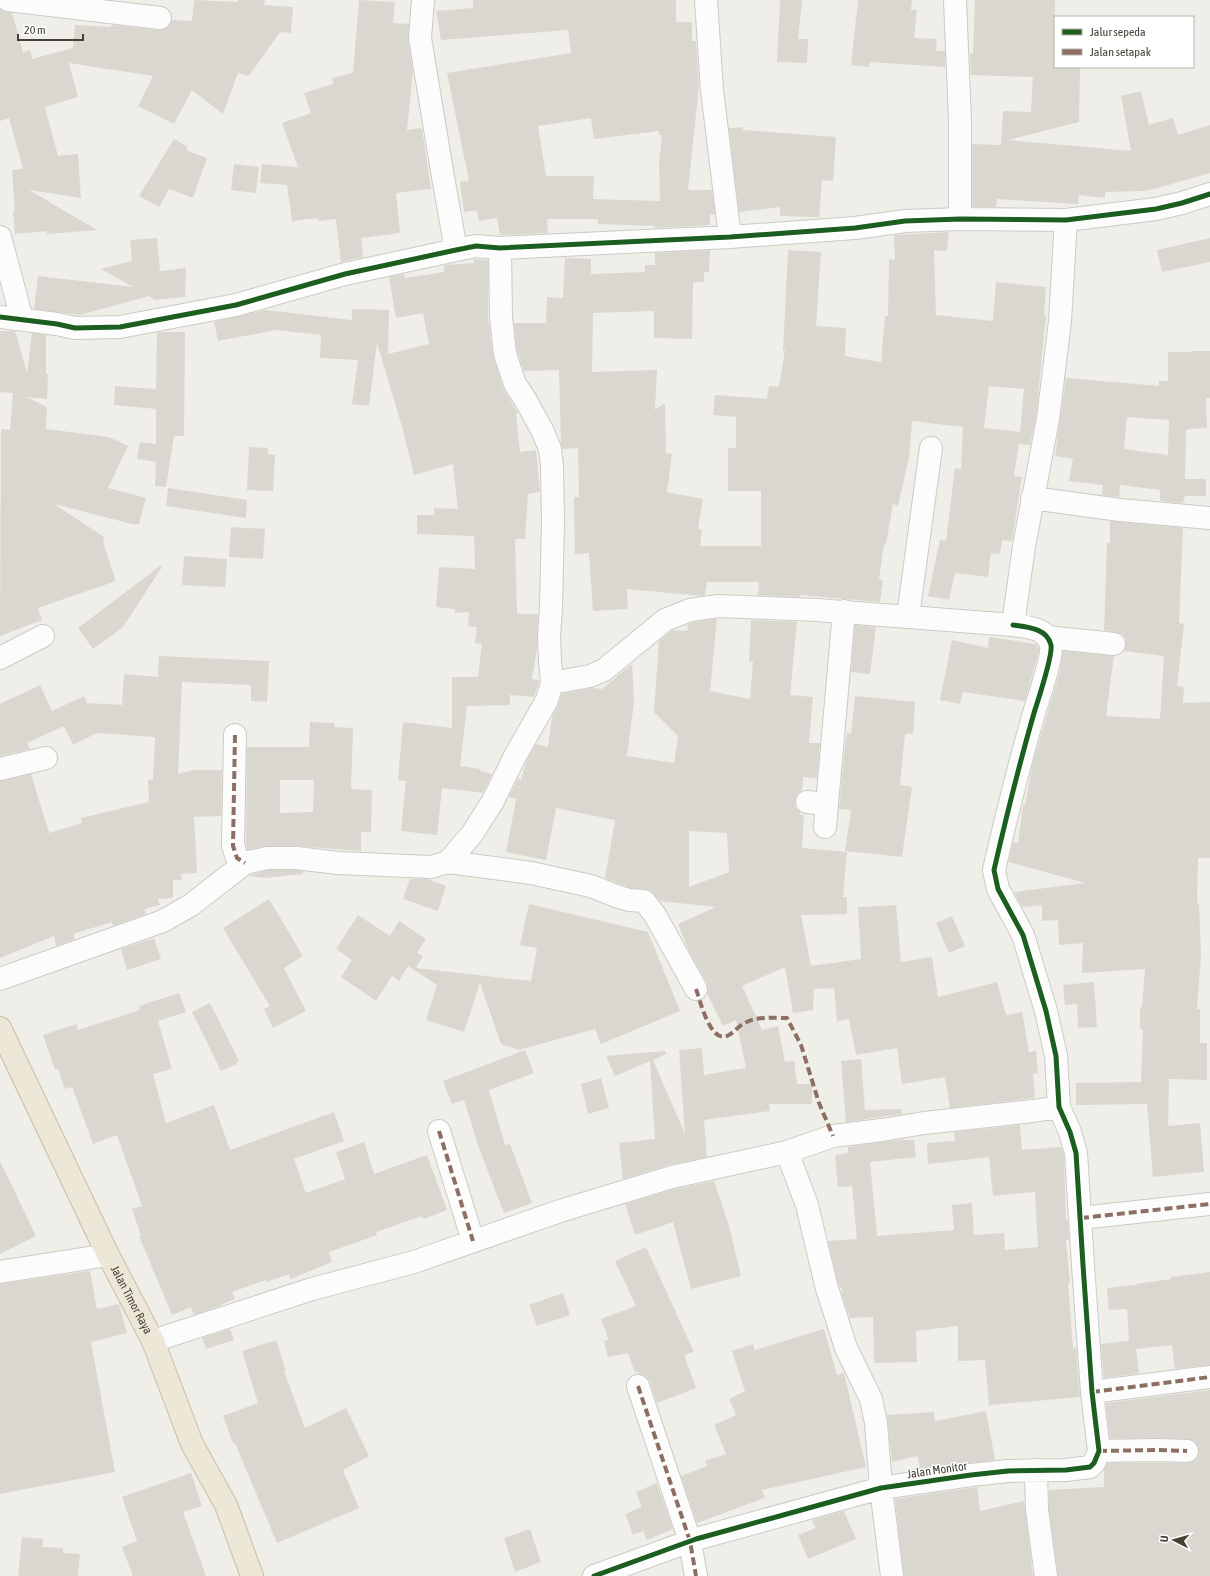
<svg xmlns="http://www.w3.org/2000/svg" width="1210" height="1576" viewBox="0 0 1210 1576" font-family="'Asap Condensed',sans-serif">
	<rect width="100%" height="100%" fill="#f0eee8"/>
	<path fill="#d9d7d0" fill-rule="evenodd" d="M 194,0 L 238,2 L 238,0 L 265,0 L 264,5 L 293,7 L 291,33 L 280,32 L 249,76 L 238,73 L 223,114 L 192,90 L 174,124 L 138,106 L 153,76 L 69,63 L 78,97 L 45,107 L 58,156 L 78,154 L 81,198 L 29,190 L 97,230 L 47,234 L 47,231 L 15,234 L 13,211 L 15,211 L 12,170 L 23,169 L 9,118 L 0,121 L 0,9 L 12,13 L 23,52 L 30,50 L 32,59 L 73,48 L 75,25 L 111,27 L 112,25 L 159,30 L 165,29 L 170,26 L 172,20 L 192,21 Z
		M 359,0 L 395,2 L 393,23 L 409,24 L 408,40 L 413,72 L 407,130 L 422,128 L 431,189 L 396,193 L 400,233 L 361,238 L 363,257 L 341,262 L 336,219 L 318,221 L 318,218 L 292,221 L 287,185 L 260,183 L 262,164 L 298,167 L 282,123 L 311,113 L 304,93 L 333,84 L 332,78 L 353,73 Z
		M 473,0 L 676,0 L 676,22 L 692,22 L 692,41 L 696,41 L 699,86 L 688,190 L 712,190 L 715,214 L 710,215 L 710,225 L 655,228 L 655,226 L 598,224 L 598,219 L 547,219 L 548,233 L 500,235 L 497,218 L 479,221 L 477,210 L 464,212 L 460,182 L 469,181 L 447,73 L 571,53 L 568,30 L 441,40 L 436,11 L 473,8 ZM 591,118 L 594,139 L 659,131 L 659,135 L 662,136 L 659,163 L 660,201 L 593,199 L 594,176 L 546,176 L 538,126 Z
		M 780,0 L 802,0 L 798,39 L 808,39 L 807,63 L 777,62 Z
		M 858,0 L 912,0 L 911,10 L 917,10 L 914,38 L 937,39 L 936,51 L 945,51 L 945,67 L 870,62 L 869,67 L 851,65 Z
		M 975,0 L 1055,0 L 1055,67 L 1080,67 L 1079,122 L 1008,140 L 1131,151 L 1121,96 L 1141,91 L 1149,125 L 1173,118 L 1178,135 L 1210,125 L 1210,173 L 1158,188 L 1142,191 L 1105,192 L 1105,198 L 1079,195 L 1078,204 L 997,199 L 996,207 L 972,207 L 972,144 L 1001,145 L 1003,111 L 1031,112 L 1033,77 L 971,75 L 970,53 L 973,53 Z
		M 743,127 L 743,130 L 836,137 L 833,181 L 822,180 L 819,217 L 780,216 L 780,207 L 739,212 L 729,128 Z
		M 174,139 L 188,147 L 186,150 L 207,158 L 193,198 L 169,189 L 159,207 L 139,196 Z
		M 234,164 L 259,167 L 256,193 L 231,190 Z
		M 949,232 L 947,251 L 934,250 L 936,315 L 993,321 L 996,282 L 1046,287 L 1044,315 L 1046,315 L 1036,417 L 1030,445 L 1019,444 L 1019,442 L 1014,476 L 1022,477 L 1012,541 L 1002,540 L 1000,554 L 991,553 L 988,577 L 955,573 L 949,600 L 928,596 L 940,540 L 946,541 L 955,468 L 961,469 L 963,427 L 912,421 L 909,457 L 898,506 L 893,504 L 886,544 L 884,544 L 879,579 L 883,580 L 880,602 L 800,595 L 800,597 L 758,595 L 759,582 L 707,582 L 705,595 L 702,596 L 627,589 L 628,609 L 593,611 L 589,553 L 575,554 L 574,497 L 579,497 L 578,448 L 563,449 L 561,443 L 559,370 L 524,371 L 517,351 L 514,323 L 546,323 L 547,297 L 563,298 L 565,258 L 591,259 L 591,274 L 645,272 L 645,265 L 655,265 L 655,253 L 710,250 L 709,272 L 704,272 L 704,282 L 693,282 L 692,339 L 654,338 L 654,311 L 593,313 L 592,372 L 657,370 L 655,410 L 665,403 L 666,453 L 672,454 L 667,492 L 703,499 L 698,529 L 702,530 L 700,546 L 761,546 L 761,491 L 728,491 L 728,448 L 736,448 L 736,417 L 713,415 L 715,395 L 767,399 L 769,386 L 779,387 L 785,350 L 783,350 L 788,250 L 821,252 L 816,326 L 846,328 L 845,356 L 881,362 L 885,316 L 888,316 L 889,259 L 895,260 L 894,235 ZM 989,386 L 1024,389 L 1020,432 L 984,428 Z
		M 157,238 L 160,271 L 186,268 L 185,297 L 155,300 L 149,296 L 80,315 L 34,309 L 38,276 L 133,287 L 101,269 L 132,261 L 130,240 Z
		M 1210,238 L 1210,262 L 1162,272 L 1157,250 Z
		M 474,259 L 488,260 L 488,317 L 493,355 L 503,388 L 518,413 L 516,414 L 520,452 L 536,450 L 540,492 L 528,494 L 525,539 L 515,539 L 517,614 L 538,614 L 537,648 L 532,679 L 539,680 L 539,682 L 534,697 L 510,695 L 510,705 L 467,706 L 460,766 L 481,769 L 480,771 L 492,774 L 483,793 L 442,788 L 437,835 L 401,831 L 406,781 L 398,780 L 403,722 L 452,728 L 452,677 L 478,677 L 482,644 L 475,643 L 477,627 L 468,626 L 469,612 L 455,613 L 455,609 L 436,607 L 439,567 L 475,569 L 474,536 L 417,534 L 417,515 L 434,515 L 434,508 L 458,509 L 453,464 L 414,475 L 403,430 L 377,343 L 369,406 L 352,404 L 358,360 L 320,358 L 321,335 L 276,330 L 218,341 L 214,322 L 265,310 L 352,320 L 352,309 L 389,310 L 388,354 L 429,344 L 423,313 L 396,318 L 389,277 L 404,274 L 405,278 L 444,272 L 444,265 L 474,263 Z
		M 0,331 L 15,331 L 27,373 L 32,333 L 46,335 L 46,374 L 48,374 L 47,399 L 26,397 L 47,407 L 46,429 L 109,437 L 128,446 L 108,488 L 146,498 L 139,524 L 132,524 L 54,504 L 104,537 L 103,543 L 116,581 L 38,608 L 42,620 L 0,636 L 1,429 L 10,430 L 13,393 L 0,392 Z
		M 162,332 L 185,332 L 184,436 L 174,436 L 166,487 L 155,486 L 156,462 L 137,459 L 140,442 L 156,444 L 156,409 L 114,405 L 115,386 L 156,389 L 157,333 Z
		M 1192,351 L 1210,351 L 1210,398 L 1206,398 L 1207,428 L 1188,429 L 1188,430 L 1186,430 L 1185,479 L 1206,479 L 1206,496 L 1185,496 L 1183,503 L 1160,501 L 1160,490 L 1120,485 L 1119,497 L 1102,495 L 1103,485 L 1069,481 L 1073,459 L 1055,456 L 1066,378 L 1159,386 L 1159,381 L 1168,381 L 1168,352 L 1192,352 ZM 1127,417 L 1169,420 L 1168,455 L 1124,449 Z
		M 249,447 L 268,448 L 268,454 L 275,455 L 273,491 L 247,490 Z
		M 168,488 L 247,500 L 246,518 L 166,506 Z
		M 1110,521 L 1183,528 L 1179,623 L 1184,624 L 1177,686 L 1184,687 L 1183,703 L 1210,702 L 1210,858 L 1198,858 L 1197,903 L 1199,903 L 1201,956 L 1197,1009 L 1200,1009 L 1200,1043 L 1207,1043 L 1207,1080 L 1169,1079 L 1168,1126 L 1200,1123 L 1204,1172 L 1153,1177 L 1147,1104 L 1076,1105 L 1076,1083 L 1141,1082 L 1143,1029 L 1140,1029 L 1140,1007 L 1142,1007 L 1145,969 L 1082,973 L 1083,943 L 1059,945 L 1058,920 L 1042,921 L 1042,905 L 1022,907 L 1014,892 L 1085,883 L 1009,862 L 1013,842 L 1018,843 L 1023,805 L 1025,805 L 1033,762 L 1060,671 L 1063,651 L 1114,656 L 1106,716 L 1160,719 L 1164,656 L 1124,651 L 1126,645 L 1126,639 L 1122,634 L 1115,632 L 1104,630 L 1107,543 L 1110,543 Z
		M 231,527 L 265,529 L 263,559 L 229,557 Z
		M 184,556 L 227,559 L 225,587 L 182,585 Z
		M 160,566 L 162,567 L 123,627 L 93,649 L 78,628 Z
		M 714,619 L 717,619 L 710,691 L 750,699 L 753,662 L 749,662 L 751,620 L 797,622 L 790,695 L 813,697 L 809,743 L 820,743 L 817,778 L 803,777 L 802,791 L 797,794 L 795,800 L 795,807 L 800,812 L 800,815 L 804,815 L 802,848 L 847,852 L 843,897 L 847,897 L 847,914 L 801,915 L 811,966 L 861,959 L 858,907 L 896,905 L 901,962 L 932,957 L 938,997 L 997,982 L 1006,1015 L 1022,1012 L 1029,1052 L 1036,1051 L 1038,1073 L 1033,1074 L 1035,1098 L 950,1108 L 945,1077 L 902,1084 L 897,1048 L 856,1055 L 849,1019 L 837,1021 L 834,988 L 814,989 L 813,1010 L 793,1013 L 785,967 L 742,986 L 762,1030 L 778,1026 L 785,1062 L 794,1061 L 797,1084 L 812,1084 L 812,1104 L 769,1104 L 770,1111 L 704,1120 L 707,1157 L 668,1165 L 623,1179 L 619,1143 L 655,1139 L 650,1061 L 615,1076 L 606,1056 L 665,1051 L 666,1054 L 653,1060 L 685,1134 L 679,1050 L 702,1048 L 704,1075 L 746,1068 L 736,1020 L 723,1026 L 707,993 L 708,989 L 707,983 L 689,951 L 678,924 L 716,907 L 660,901 L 650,890 L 631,888 L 605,878 L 615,820 L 556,808 L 546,860 L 506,852 L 516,799 L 509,797 L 518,779 L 521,780 L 526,762 L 536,744 L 548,747 L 552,717 L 558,706 L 562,694 L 592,688 L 602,689 L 632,664 L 634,702 L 627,756 L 674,763 L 678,736 L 654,712 L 659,641 L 673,630 L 687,631 L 688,624 L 693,622 ZM 689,831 L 727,833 L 729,872 L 689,887 Z
		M 855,625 L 876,627 L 870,674 L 851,672 Z
		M 989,637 L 1036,644 L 1038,646 L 1039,650 L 1035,665 L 1025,701 L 963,692 L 960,704 L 940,700 L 952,640 L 988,648 Z
		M 159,656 L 269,661 L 267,702 L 251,701 L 251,685 L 182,682 L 178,774 L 193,770 L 222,770 L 221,816 L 194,817 L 197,873 L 181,874 L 182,880 L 173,880 L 173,898 L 158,899 L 160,905 L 144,909 L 146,914 L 113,926 L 112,922 L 73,934 L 75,939 L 56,946 L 54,936 L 0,958 L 0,781 L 31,774 L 49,833 L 82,823 L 81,818 L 149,802 L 148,780 L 153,779 L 155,737 L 97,733 L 73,745 L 64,726 L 27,743 L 30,749 L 0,756 L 0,704 L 40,685 L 52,711 L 84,696 L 87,703 L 122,705 L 124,674 L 158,677 Z
		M 855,696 L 915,702 L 913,734 L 905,734 L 900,785 L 912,787 L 902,857 L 845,851 L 851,810 L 839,809 L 845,745 L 847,733 L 851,733 Z
		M 310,722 L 334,723 L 334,727 L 353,728 L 351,789 L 372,790 L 371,832 L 361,832 L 361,851 L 296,846 L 267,846 L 247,850 L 246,844 L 247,747 L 309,747 ZM 280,780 L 314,780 L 313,812 L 280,813 Z
		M 268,870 L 295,870 L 303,871 L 303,874 L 265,878 L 248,876 L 250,875 Z
		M 410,879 L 427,879 L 446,886 L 438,911 L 403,899 Z
		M 269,899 L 303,956 L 284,968 L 306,1011 L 273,1028 L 264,1009 L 270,1006 L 223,928 Z
		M 529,904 L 648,932 L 680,1011 L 601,1044 L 595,1029 L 519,1050 L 501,1044 L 480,983 L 464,1032 L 426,1020 L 437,985 L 408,966 L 399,981 L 392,976 L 376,1001 L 341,977 L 352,960 L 336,949 L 358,915 L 390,936 L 399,921 L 426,939 L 417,953 L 423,956 L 416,968 L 531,981 L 537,948 L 520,945 Z
		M 952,916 L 965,946 L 949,953 L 936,923 Z
		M 154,938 L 161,959 L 127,970 L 121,949 Z
		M 1094,982 L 1097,1027 L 1078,1028 L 1077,1004 L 1065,1005 L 1063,985 Z
		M 179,993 L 186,1012 L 158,1021 L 172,1069 L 153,1074 L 166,1123 L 214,1105 L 230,1150 L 334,1112 L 344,1141 L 294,1159 L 306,1193 L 345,1179 L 336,1152 L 364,1142 L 374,1174 L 427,1155 L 447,1210 L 424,1219 L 422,1216 L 376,1232 L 377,1235 L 329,1252 L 332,1262 L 290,1279 L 289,1274 L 266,1282 L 265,1280 L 232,1292 L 235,1299 L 222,1304 L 222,1305 L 194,1315 L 191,1307 L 172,1315 L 139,1236 L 141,1236 L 132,1209 L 142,1206 L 117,1135 L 93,1144 L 72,1087 L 65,1089 L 58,1069 L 55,1070 L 43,1035 L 76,1024 L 78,1030 L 140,1010 L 139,1006 Z
		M 210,1003 L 239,1061 L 236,1062 L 237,1064 L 221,1071 L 192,1012 Z
		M 525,1050 L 534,1073 L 489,1090 L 505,1145 L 510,1144 L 532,1203 L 504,1213 L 479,1148 L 464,1100 L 452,1104 L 443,1081 Z
		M 861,1059 L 865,1110 L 902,1109 L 902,1114 L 846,1122 L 841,1061 Z
		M 601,1078 L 609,1108 L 588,1114 L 581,1084 Z
		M 1020,1125 L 1022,1150 L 1061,1147 L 1064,1155 L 1066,1220 L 1068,1220 L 1069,1240 L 1066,1240 L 1070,1283 L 1068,1283 L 1073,1348 L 1076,1347 L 1080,1397 L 989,1405 L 985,1360 L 958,1361 L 958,1326 L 916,1331 L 917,1362 L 874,1363 L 873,1317 L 850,1318 L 842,1295 L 842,1288 L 840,1288 L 838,1282 L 828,1241 L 857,1239 L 852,1186 L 838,1187 L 835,1155 L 848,1153 L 848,1147 L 903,1139 L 903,1140 L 914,1140 L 916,1157 L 870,1162 L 877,1236 L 954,1230 L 952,1205 L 972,1203 L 974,1235 L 1004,1233 L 1005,1250 L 1038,1247 L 1035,1192 L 993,1196 L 989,1157 L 928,1164 L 927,1143 L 955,1141 L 954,1132 Z
		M 0,1161 L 36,1236 L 0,1254 Z
		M 714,1181 L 729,1226 L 741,1276 L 691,1289 L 673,1222 L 635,1235 L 625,1204 L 675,1189 Z
		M 646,1247 L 694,1352 L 684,1355 L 696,1388 L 657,1403 L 650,1382 L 646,1376 L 639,1374 L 638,1372 L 635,1373 L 628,1353 L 608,1357 L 604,1341 L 609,1340 L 601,1319 L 636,1306 L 615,1261 Z
		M 90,1271 L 97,1309 L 119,1304 L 127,1333 L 91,1342 L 115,1472 L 0,1494 L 0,1284 Z
		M 1210,1272 L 1210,1365 L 1175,1369 L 1172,1345 L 1136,1349 L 1139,1373 L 1104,1378 L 1101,1344 L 1129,1341 L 1127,1309 L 1109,1310 L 1107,1288 L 1137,1285 L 1136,1284 L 1171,1279 L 1170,1277 Z
		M 563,1293 L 570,1315 L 537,1326 L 529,1305 Z
		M 230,1329 L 234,1340 L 206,1349 L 202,1338 Z
		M 824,1329 L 837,1375 L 844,1373 L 866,1467 L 762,1490 L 765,1498 L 697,1523 L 681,1476 L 707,1466 L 705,1461 L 726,1454 L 714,1425 L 736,1415 L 729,1399 L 745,1391 L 732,1351 L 753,1344 L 755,1350 Z
		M 276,1340 L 286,1371 L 284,1371 L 305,1428 L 346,1408 L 369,1456 L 343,1470 L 359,1508 L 277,1543 L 235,1443 L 233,1443 L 223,1416 L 258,1403 L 242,1351 Z
		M 1210,1390 L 1210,1576 L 1058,1576 L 1049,1509 L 1049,1490 L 1104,1487 L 1104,1470 L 1107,1463 L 1187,1463 L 1193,1462 L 1198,1457 L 1199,1452 L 1198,1445 L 1193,1440 L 1187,1439 L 1110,1438 L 1106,1403 Z
		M 986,1411 L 995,1460 L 908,1471 L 920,1466 L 917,1456 L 892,1462 L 887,1415 L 934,1412 L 935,1421 Z
		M 191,1473 L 202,1506 L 183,1512 L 206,1576 L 133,1576 L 122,1547 L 137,1541 L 122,1497 Z
		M 657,1483 L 673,1529 L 647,1540 L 643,1531 L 633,1535 L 625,1514 L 642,1507 L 636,1492 Z
		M 977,1487 L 980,1511 L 1024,1501 L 1033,1576 L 904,1576 L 895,1499 Z
		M 844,1511 L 856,1539 L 808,1559 L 798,1535 L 816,1528 L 812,1520 Z
		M 530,1529 L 541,1562 L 515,1572 L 504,1538 Z
		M 22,1537 L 43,1539 L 42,1547 L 63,1548 L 63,1553 L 80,1554 L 78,1576 L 18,1576 Z"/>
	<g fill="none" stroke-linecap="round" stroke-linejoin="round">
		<defs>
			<path id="minor" d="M 8,0 L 160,18
				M 423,0 L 420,38 L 442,171 L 456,250
				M 706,0 L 712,90 L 730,237
				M 955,0 L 960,121 L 960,219
				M 0,237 L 22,319
				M 0,317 L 57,324 L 75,328 L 120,327 L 236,305 L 345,274 L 456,250 L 476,246 L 500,248 L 730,237 L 855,228 L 905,221 L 960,219 L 1066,220 L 1156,209 L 1182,203 L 1210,194
				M 1032,498 L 1120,510 L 1210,518
				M 908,616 L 931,448
				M 1047,637 L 1114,644
				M 0,658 L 43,636
				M 552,683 L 590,676 L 604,670 L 665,620 L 690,610 L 718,606 L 817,610 L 1013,625 L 1024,546 L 1048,419 L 1060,321 L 1066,220
				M 235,735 L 233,846 L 237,858 L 245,863
				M 0,769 L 46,758
				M 807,802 L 827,804
				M 825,827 L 844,611
				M 448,862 L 531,873 L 591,886 L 616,896 L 629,900 L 644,901 L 655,915 L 696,989
				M 0,979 L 163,921 L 191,905 L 245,863 L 267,858 L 296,858 L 338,863 L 431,867 L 448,862 L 472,834 L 493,801 L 515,756 L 547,700 L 552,683 L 550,660 L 549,637 L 551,607 L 553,522 L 552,466 L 550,449 L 542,430 L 525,399 L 515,384 L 505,354 L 501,317 L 500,248
				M 439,1131 L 473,1241
				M 787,1152 L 807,1205 L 826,1285 L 846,1348 L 871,1399 L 876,1423 L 881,1488 L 892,1576
				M 1081,1218 L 1210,1204
				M 0,1272 L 108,1255
				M 153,1341 L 312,1289 L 414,1262 L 560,1211 L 672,1177 L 787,1152 L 833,1136 L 882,1130 L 924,1123 L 1033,1111 L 1059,1107
				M 638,1386 L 690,1541 L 696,1576
				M 1092,1392 L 1210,1377
				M 1099,1451 L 1156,1450 L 1187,1451
				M 1036,1470 L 1037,1510 L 1046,1576
				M 594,1576 L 696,1539 L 881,1488 L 971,1475 L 1008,1471 L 1066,1470 L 1090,1467 L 1094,1463 L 1099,1451 L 1092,1392 L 1083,1265 L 1076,1153 L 1070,1132 L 1059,1107 L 1056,1056 L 1046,1011 L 1023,935 L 998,889 L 994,870 C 1006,818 1019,765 1034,713 C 1038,700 1053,656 1051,645 C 1047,628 1027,627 1013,625"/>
			<g id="highway">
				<path id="s1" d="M 0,1028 L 108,1255 L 153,1341 L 192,1444 L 226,1505 L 252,1576"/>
			</g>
		</defs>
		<use href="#minor" stroke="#cccac4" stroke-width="24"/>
		<use href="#highway" stroke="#c8bfa2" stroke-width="24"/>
		<use href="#minor" stroke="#fdfcfc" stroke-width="22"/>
		<use href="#highway" stroke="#ece7d7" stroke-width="22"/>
		<path stroke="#8d6e63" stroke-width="4" stroke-dasharray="8 4" stroke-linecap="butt" d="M 235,735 L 233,846 L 237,858 L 245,863
			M 696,989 C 700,1000 710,1043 727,1036 C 734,1033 738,1026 745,1023 C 756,1016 775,1018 787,1018 L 801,1045 L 819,1103 L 833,1136
			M 439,1131 L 473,1241
			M 1081,1218 L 1210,1204
			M 638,1386 L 690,1541 L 696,1576
			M 1092,1392 L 1210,1377
			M 1099,1451 L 1156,1450 L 1187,1451"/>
		<defs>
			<path id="cycleway" d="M 0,317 L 57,324 L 75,328 L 120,327 L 236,305 L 345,274 L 456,250 L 476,246 L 500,248 L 730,237 L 855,228 L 905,221 L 960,219 L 1066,220 L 1156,209 L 1182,203 L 1210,194
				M 594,1576 L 696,1539 L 881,1488 L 971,1475 L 1008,1471 L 1066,1470 L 1090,1467 L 1094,1463 L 1099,1451 L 1092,1392 L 1083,1265 L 1076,1153 L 1070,1132 L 1059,1107 L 1056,1056 L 1046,1011 L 1023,935 L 998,889 L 994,870 C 1006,818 1019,765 1034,713 C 1038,700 1053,656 1051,645 C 1047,628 1027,627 1013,625"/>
		</defs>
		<use href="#cycleway" stroke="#fff" stroke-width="8"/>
		<use href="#cycleway" stroke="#1b5e20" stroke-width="5"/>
	</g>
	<g text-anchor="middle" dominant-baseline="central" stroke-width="3" stroke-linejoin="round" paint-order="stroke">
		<g font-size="12" fill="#454034" stroke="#fff">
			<text stroke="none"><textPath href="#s1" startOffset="302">Jalan Timor Raya</textPath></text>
			<text transform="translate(937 1470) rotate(-8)">Jalan Monitor</text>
		</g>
	</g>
	<rect x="1054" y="16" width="140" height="52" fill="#ffffff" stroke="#b5b3ae"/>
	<rect x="1062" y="29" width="20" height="6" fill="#1b5e20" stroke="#b5b3ae"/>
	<text x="1090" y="36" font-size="12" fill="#454034">Jalur sepeda</text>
	<rect x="1062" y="49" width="20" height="6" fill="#8d6e63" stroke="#b5b3ae"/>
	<text x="1090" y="56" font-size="12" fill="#454034">Jalan setapak</text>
	<g transform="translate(1174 1540) rotate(276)" stroke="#ffffff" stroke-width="3" paint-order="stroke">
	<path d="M0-3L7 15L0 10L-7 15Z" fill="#454034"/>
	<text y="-6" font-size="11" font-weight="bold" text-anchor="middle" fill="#454034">U</text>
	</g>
	<path d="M18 34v6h65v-6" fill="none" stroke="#454034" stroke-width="2"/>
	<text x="24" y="34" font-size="12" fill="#454034" stroke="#ffffff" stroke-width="3" paint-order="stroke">20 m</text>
</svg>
